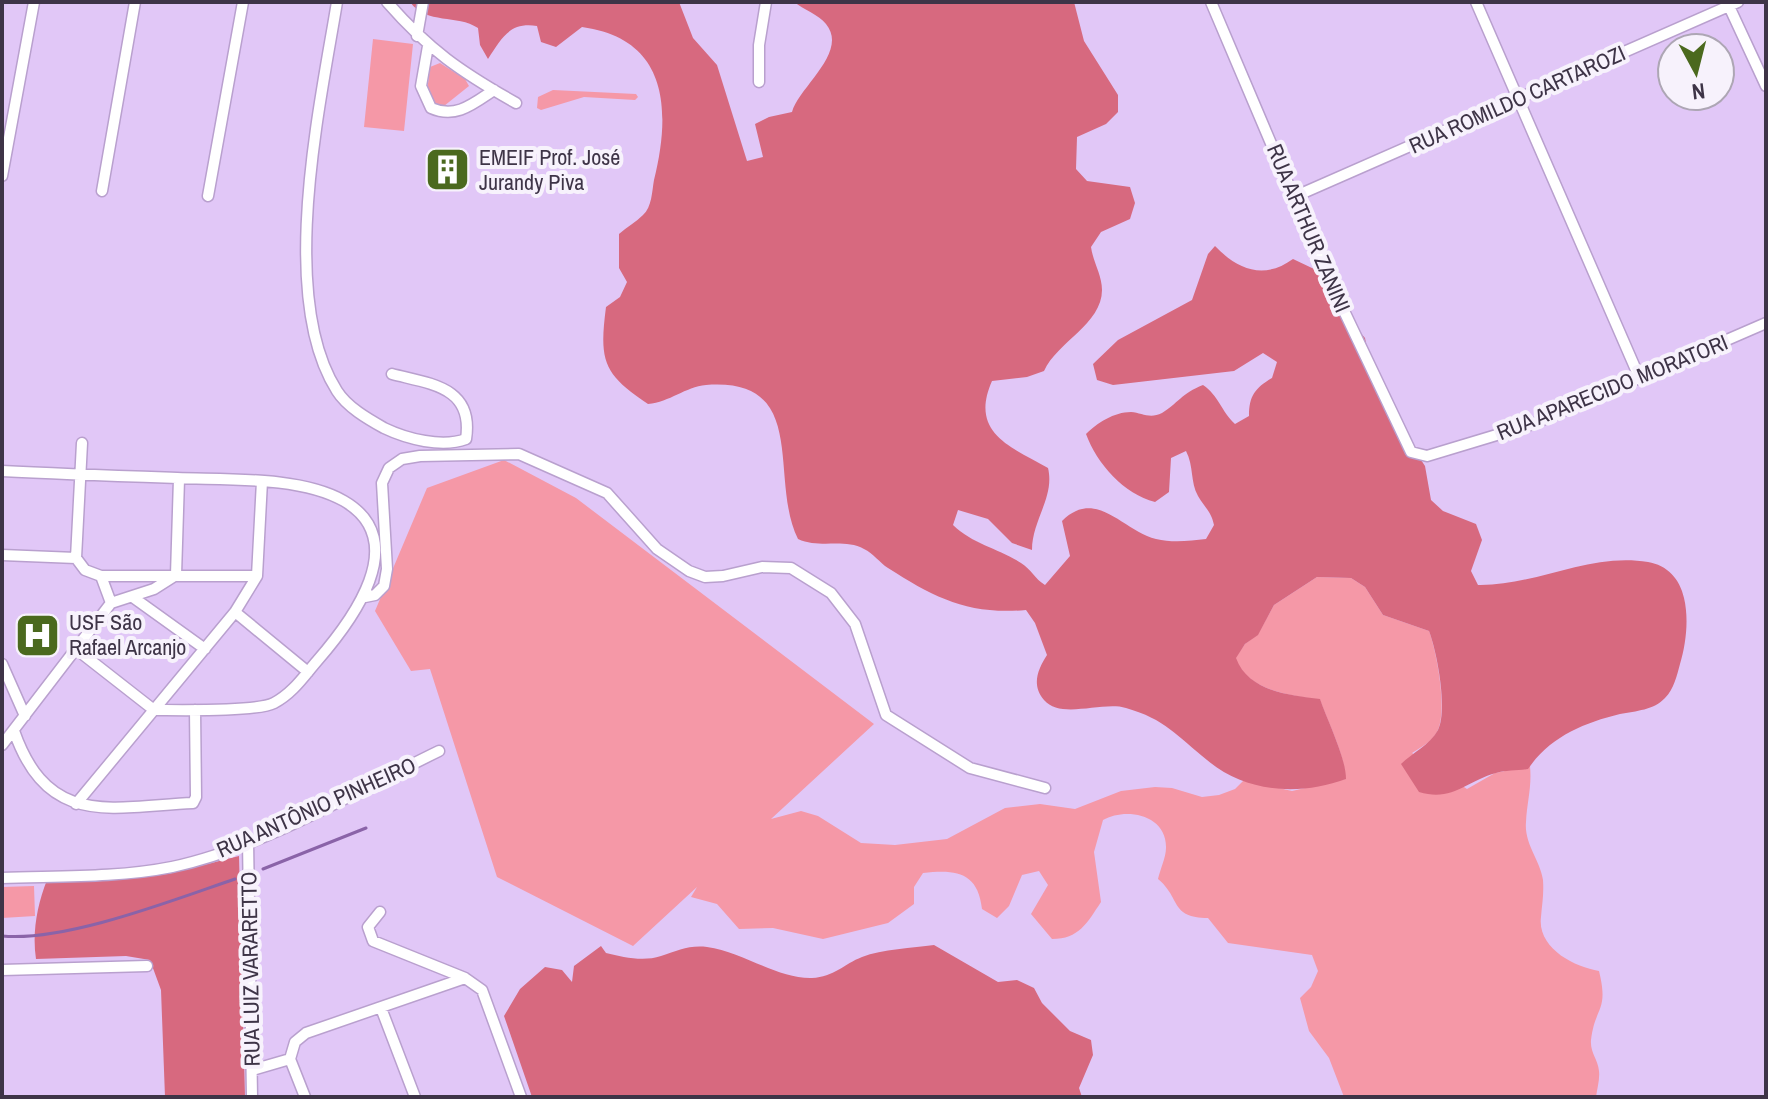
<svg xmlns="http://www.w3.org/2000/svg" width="1768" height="1099" viewBox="0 0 1768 1099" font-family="'Archivo Narrow',sans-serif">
	<rect width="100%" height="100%" fill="#e1c7f7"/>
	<path fill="#f598a7" d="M 373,39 L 413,44 L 404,131 L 364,127 Z
		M 440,63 L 465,79 L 469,86 L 444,106 L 434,104 L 427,92 L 430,67 Z
		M 553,90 L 636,94 L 638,97 L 635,100 L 584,97 L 541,110 L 537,108 L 538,97 Z
		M 504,460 L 576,498 L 874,724 L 771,819 L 801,811 L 818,816 L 861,843 L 895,845 L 947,839 L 1005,808 L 1040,804 L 1075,809 L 1121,791 L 1155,787 L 1172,788 L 1202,797 L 1219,795 L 1235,789 L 1244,780 L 1292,791 L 1345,779 C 1346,758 1328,722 1320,700 C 1288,695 1248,691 1235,658 L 1245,644 L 1258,634 L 1274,605 L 1317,577 L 1351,578 L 1365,587 L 1383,615 L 1429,631 C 1437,653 1448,711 1437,732 C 1431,742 1422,747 1412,753 L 1467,789 L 1495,773 L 1530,766 C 1532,787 1527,802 1526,822 C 1524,844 1540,860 1543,880 C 1544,895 1542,904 1541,917 C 1537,948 1574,967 1599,971 C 1609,1012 1595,1006 1591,1040 C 1590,1053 1598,1059 1599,1071 C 1600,1079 1597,1089 1596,1097 L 1344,1097 L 1329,1058 L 1309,1031 L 1300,998 L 1311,987 L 1318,971 L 1312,955 L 1228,943 L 1208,918 C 1170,918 1181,898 1158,879 C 1160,870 1166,857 1166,848 C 1167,814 1125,807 1103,820 L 1094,852 L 1101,902 C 1087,923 1079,939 1052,939 L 1031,914 L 1048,885 L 1039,871 L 1022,875 L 1009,906 L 997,918 L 982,909 C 978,872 956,869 923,873 L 914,887 L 914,904 L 888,923 L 823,939 L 773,928 L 739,929 L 717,904 L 691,897 L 697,887 L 633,946 L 497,877 L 430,669 L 411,671 L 375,611 L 427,488 Z
		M 34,886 L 35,916 L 2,918 L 2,887 Z"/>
	<path fill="#d7697f" d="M 410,2 L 679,2 L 693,38 L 717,65 L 747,161 L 763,157 L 755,124 L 769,117 L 792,112 C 799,87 849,52 826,24 C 819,15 803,9 794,2 L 1074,2 L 1084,41 L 1118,95 L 1118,112 L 1106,124 L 1077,137 L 1076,169 L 1087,181 L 1130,187 L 1135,203 L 1130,219 L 1101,232 L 1091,247 C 1093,262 1102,275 1102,290 C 1102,324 1057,342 1044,371 L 1027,377 L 992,381 C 969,433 1011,447 1048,468 C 1055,497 1032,520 1032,550 L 1012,543 L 988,519 L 958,510 L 953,525 C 974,545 998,548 1021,563 C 1031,569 1035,579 1045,585 L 1070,556 L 1062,521 C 1096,487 1123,531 1156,539 C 1172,543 1190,541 1206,539 L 1214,525 C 1211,511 1205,508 1198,496 C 1190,482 1194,466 1186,451 L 1171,458 L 1169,492 L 1155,502 C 1124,494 1097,464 1086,434 C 1097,423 1114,412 1131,412 C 1142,413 1150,419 1162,413 C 1177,404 1182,393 1203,385 C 1219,396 1221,411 1235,424 L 1249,416 C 1249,396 1255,388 1272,378 L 1277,362 L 1263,353 L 1234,371 L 1113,385 L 1097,380 L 1093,364 L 1118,340 L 1192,300 L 1208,254 L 1215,246 C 1238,270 1264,280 1293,259 L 1333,278 L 1353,324 L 1365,338 L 1375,390 L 1425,466 L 1431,500 L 1443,511 L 1476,524 L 1482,540 L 1471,571 L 1478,585 C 1536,586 1590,552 1648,562 C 1667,565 1680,579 1684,598 C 1689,619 1686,644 1680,664 C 1677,675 1674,689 1665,698 C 1654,710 1636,711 1620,714 C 1583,723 1550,737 1528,769 C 1518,771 1506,770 1496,773 C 1466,781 1453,802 1419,792 L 1401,764 C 1412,753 1430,745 1438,730 C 1448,709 1437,652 1429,631 L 1383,615 L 1365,587 L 1351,578 L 1317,577 L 1274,605 L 1258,635 L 1245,644 L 1236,658 C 1248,691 1288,695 1320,699 C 1328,722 1346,758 1346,779 C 1300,796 1246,793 1207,760 C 1177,736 1165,719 1126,708 C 1102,701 1061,720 1044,700 C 1031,685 1038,669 1047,655 L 1035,623 L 1026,610 C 968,615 935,598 888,568 C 880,563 873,553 864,549 C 844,538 820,549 798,539 C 768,479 811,377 706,385 C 685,387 670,402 648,404 C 603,374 599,361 606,307 L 620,297 L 627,282 L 619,268 L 619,234 C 627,227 636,222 643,215 C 652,207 652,191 654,180 C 671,111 669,39 582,27 L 556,47 L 541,42 L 537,26 C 510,22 502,37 488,59 L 480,45 L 478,28 C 457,14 427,25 410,2 Z
		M 239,856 L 245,1097 L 165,1097 L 161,990 L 150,960 L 126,956 L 36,959 C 32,933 37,905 47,880 L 168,874 Z
		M 934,945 L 998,982 L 1017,980 L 1034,988 L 1042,1003 L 1070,1031 L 1091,1040 L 1093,1055 L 1079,1088 L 1082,1097 L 532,1097 L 504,1016 L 520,989 L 545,967 L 562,970 L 572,982 L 574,966 L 601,946 L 606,953 C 623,957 643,962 661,956 C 678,951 688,945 707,947 C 743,952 778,979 812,978 C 834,977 844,964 862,957 C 882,949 913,948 934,945 Z"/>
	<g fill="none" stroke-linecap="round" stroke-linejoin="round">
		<path stroke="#8a63a8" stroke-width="3" d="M 263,869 L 366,828
			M 2,936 C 66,942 173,900 235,879"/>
		<defs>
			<path id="minor" d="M 337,2 C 320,106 277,297 337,391 C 347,407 368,419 384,428 C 407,439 442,448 466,439 C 474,387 431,384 392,374
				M 387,2 C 429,50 461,72 516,103
				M 1211,2 L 1326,273 L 1411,452 L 1427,456 L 1533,424 L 1766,323
				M 1476,2 L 1640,379
				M 1727,2 L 1766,86
				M 417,36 L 423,2
				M 428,46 L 421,86 L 431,108 C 456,119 473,104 494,90
				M 759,82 L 759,45 L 766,2
				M 2,176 L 34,2
				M 102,191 L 135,2
				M 208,196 L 243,2
				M 1296,196 L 1738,2
				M 82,443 L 76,558 L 85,570 L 101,576 L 257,576
				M 2,471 C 60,474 119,476 177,478 C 226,480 301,476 344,501 C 413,541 351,622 317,661 C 304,676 293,693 274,703 C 257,712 178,710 154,710
				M 2,555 L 76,558
				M 101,576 L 111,603
				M 365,597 L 375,595 L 384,586 L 387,569 L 382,483 L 389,468 L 402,459 L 420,456 L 519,454 L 607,493 L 657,549 L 689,571 L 705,577 L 723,576 L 762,567 L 791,568 L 831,593 L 855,624 L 886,715 L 970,768 L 1045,788
				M 134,598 L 205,649
				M 235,612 L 308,672
				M 76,649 L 154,710
				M 2,664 L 25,716
				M 14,731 C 48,828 110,807 193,803 L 196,797 L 195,710
				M 2,745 L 111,603 L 154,589 L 176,575 L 179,479
				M 76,804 L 235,612 L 257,576 L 262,481
				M 248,841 L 252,1097
				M 2,878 C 58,876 117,878 172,867 C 262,848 356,791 439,751
				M 380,912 L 368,927 L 373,941 L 465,978 L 482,990 L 521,1097
				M 2,970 L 147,966
				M 381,1008 L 415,1097
				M 290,1059 L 305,1097
				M 252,1070 L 290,1059 L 295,1042 L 306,1033 L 465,978"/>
		</defs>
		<use href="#minor" stroke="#b9a0ce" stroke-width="13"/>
		<use href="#minor" stroke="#fff" stroke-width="10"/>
	</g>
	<defs>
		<symbol id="building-square" viewBox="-11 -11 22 22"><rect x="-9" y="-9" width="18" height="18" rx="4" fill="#4b691e" stroke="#f7f2fc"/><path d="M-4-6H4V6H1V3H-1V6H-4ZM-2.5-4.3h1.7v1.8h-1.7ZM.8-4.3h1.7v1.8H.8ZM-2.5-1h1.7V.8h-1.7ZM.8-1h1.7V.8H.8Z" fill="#fff"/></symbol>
		<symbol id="hospital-square" viewBox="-11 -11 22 22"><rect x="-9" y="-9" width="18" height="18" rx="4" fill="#4b691e" stroke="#f7f2fc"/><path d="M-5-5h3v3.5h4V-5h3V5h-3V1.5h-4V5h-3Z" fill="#fff"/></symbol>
	</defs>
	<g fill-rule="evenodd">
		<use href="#building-square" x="422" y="144" width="51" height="51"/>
		<use href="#hospital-square" x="12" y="610" width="51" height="51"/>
	</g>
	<g text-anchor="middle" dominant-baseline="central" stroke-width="8" stroke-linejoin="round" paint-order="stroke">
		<g font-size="22" fill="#3e3447" stroke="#f7f2fc">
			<text transform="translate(1517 99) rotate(-24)">RUA ROMILDO CARTAROZI</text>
			<text transform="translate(1309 228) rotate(67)">RUA ARTHUR ZANINI</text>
			<text transform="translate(1612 387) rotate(-22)">RUA APARECIDO MORATORI</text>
			<text transform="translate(316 807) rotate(-24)">RUA ANTÔNIO PINHEIRO</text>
			<text transform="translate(250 969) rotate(-91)">RUA LUIZ VARARETTO</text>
		</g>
		<g font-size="22" fill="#3e3447" stroke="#f7f2fc" text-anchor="start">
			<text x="479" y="157">EMEIF Prof. José<tspan x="479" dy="25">Jurandy Piva</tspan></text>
			<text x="69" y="622">USF São<tspan x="69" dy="25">Rafael Arcanjo</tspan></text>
		</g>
	</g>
	<rect width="1768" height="1099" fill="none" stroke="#3e3447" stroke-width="8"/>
	<g transform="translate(1696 72) rotate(173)"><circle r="38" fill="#f7f2fc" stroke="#ada6b4" stroke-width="2"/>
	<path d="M0-6L14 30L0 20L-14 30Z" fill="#4b691e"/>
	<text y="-12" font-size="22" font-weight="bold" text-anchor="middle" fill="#3e3447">N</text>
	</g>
</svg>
